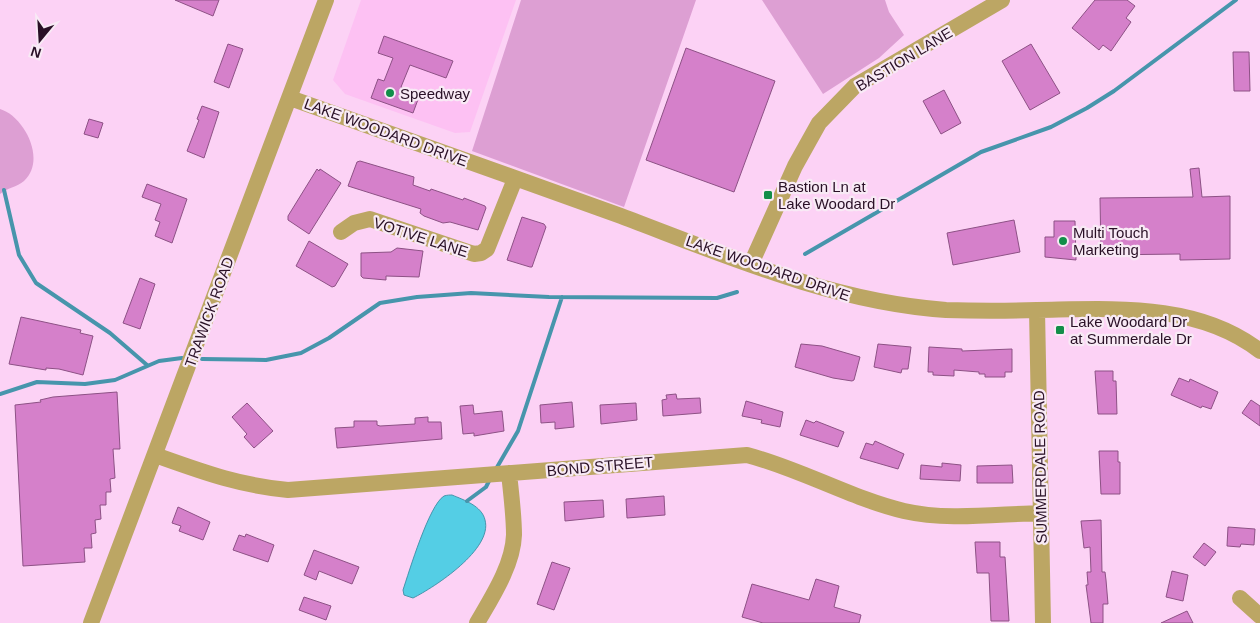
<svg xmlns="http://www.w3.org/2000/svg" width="1260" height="623" viewBox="0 0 1260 623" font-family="Helvetica,sans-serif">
	<rect width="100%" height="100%" fill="#fcd2f5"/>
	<path fill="#fdc1f3" d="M 361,0 L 516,0 L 470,132 L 455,133 L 345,94 L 333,80 Z"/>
	<path fill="#dd9fd3" d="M 521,0 L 696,0 L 624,207 L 472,151 Z
		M 762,0 L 885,0 L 889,12 L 904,35 L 879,58 L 823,94 Z
		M 0,109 C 24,116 47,160 24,181 C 17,187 7,188 0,194 Z"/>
	<path fill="#54cee5" stroke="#4795ac" d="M 452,495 C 464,500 482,506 485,520 C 493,549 435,587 413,598 L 404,595 L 403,590 C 409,572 429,505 444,496 C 447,495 450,495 452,495 Z"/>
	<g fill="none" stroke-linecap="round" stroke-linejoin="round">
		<path stroke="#4795ac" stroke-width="4" d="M 4,190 L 19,255 L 36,283 L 110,333 L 147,365
			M 805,254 L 981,152 L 1051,127 L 1087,108 L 1114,91 L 1236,0
			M 202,359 L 266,360 L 301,353 L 329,338 L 380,303 L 417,297 L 471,293 L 549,297 L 717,298 L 737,292
			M 0,394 L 37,382 L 85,384 L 115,380 L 159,361 L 182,358
			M 496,469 L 518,431 L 562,297
			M 467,501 L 486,487 L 490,479"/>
	</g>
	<path fill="#d580ca" stroke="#8d5185" d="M 175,0 L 219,0 L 213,16 Z
		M 1095,0 L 1127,0 L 1135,6 L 1126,18 L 1131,22 L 1111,51 L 1103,45 L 1099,50 L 1072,28 Z
		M 384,36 L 453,61 L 446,78 L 410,65 L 401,87 L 420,94 L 413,113 L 371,98 L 378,79 L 384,81 L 393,58 L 378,53 Z
		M 228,44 L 243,49 L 229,88 L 214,82 Z
		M 1031,44 L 1060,93 L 1030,110 L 1002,61 Z
		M 686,48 L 775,81 L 734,192 L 646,160 Z
		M 1233,52 L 1249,52 L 1250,91 L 1234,91 Z
		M 944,90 L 961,123 L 941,134 L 923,101 Z
		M 202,106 L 219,112 L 204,158 L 187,151 L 199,120 L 197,119 Z
		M 89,119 L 103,123 L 98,138 L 84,134 Z
		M 360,161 L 414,177 L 413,185 L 430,191 L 431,189 L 463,200 L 464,198 L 485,206 L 486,208 L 478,230 L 450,222 L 443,223 L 424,216 L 420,213 L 421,209 L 348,186 L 357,162 Z
		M 1199,168 L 1202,197 L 1230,196 L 1230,259 L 1180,260 L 1180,254 L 1101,255 L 1100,198 L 1193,197 L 1190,169 Z
		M 317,169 L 319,171 L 320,169 L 341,183 L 309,234 L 288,220 L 288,216 Z
		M 147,184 L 187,199 L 172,243 L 155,236 L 160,222 L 155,220 L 161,204 L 142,197 Z
		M 522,217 L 544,224 L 546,227 L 532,267 L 530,267 L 507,260 Z
		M 1014,220 L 1020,252 L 953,265 L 947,233 Z
		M 1054,221 L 1075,221 L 1076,260 L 1045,257 L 1045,237 L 1054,237 Z
		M 309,241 L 348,264 L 335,286 L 332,287 L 296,266 Z
		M 397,248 L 423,251 L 419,277 L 386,276 L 386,280 L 363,278 L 361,276 L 361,253 L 391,252 Z
		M 140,278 L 155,284 L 140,329 L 123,323 Z
		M 21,317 L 81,330 L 80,333 L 93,336 L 83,375 L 59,369 L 46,368 L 46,370 L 9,364 Z
		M 801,344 L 822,346 L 860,357 L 854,380 L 852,381 L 833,378 L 795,367 Z
		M 878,344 L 911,347 L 908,369 L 902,369 L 901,373 L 874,367 Z
		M 929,347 L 962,349 L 962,351 L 1012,349 L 1012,372 L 1005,372 L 1005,377 L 985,377 L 985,374 L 979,374 L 979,372 L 954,370 L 954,376 L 933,375 L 933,372 L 928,372 Z
		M 1095,371 L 1113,371 L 1113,381 L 1116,381 L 1117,414 L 1098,414 Z
		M 1179,378 L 1189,382 L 1190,379 L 1218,392 L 1211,409 L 1202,406 L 1201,408 L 1171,395 Z
		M 117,392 L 120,449 L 113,449 L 115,478 L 110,479 L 111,492 L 106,492 L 106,505 L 100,505 L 101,519 L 95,520 L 96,533 L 91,534 L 92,548 L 84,548 L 85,562 L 23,566 L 15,405 L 41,402 L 40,400 L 53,397 Z
		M 676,394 L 677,399 L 700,398 L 701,413 L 663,416 L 662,400 L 667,399 L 666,395 Z
		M 1251,400 L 1260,406 L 1260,426 L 1242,413 Z
		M 746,401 L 783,412 L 780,427 L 761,423 L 762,420 L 742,416 Z
		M 572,402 L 574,427 L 555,429 L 555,422 L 541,423 L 540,405 Z
		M 247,403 L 273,431 L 254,448 L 244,437 L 247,434 L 232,417 Z
		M 636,403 L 637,420 L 601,424 L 600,405 Z
		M 473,405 L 474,414 L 502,411 L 504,431 L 474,436 L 474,433 L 463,434 L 460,406 Z
		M 428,417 L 428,422 L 441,422 L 442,439 L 337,448 L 335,428 L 354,427 L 354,421 L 377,421 L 377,425 L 380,426 L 415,424 L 415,418 Z
		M 806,420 L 814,423 L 816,421 L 844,432 L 838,447 L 800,435 Z
		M 875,441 L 904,454 L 898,469 L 860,458 L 866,443 L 873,445 Z
		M 1099,451 L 1118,451 L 1118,462 L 1120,462 L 1120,494 L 1101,494 Z
		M 942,463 L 961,465 L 960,481 L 920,479 L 921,465 L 942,467 Z
		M 1012,465 L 1013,483 L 977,483 L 977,466 Z
		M 664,496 L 665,515 L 627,518 L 626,499 Z
		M 603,500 L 604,517 L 565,521 L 564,502 Z
		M 178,507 L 210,522 L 203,540 L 179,531 L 181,526 L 172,523 Z
		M 1101,520 L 1102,572 L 1105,572 L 1106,580 L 1108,604 L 1103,604 L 1103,623 L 1091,623 L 1086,585 L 1088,585 L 1087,572 L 1091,572 L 1090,547 L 1084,548 L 1081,521 Z
		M 1228,527 L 1255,529 L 1254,545 L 1241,544 L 1240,547 L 1227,546 Z
		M 246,534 L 274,545 L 268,562 L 233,550 L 239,535 L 245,537 Z
		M 975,542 L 1000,542 L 1000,557 L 1005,557 L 1009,621 L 991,621 L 989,573 L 977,573 Z
		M 1204,543 L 1216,552 L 1205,566 L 1193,557 Z
		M 314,550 L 359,567 L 352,584 L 319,571 L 316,580 L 304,575 Z
		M 552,562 L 570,568 L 554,610 L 537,604 Z
		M 1172,571 L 1188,575 L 1183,601 L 1166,597 Z
		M 816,579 L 839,586 L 834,607 L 861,615 L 859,623 L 763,623 L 742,617 L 752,584 L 809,600 Z
		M 304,597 L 331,606 L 326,620 L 299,610 Z
		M 1187,611 L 1193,623 L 1161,623 Z"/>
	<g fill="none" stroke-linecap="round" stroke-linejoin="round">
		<path stroke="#bca664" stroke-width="16" d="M 290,98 C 401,138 511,176 621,216 C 727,256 832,302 946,310 C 976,311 1006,311 1037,310 C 1112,309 1197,302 1260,351
			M 341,232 L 354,223 L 370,219 L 474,254 L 481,253 L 487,249 L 515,179
			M 751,264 L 795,166 L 819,123 L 855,86 L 1002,0
			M 1037,310 L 1043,623
			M 155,455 C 203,472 237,485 288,490 L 747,455 C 801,469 850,498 904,511 C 948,521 996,514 1041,513
			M 1240,598 L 1260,616
			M 91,623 L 326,0
			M 477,623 C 492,597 513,565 514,535 C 514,515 511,493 509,473"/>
	</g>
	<g fill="#128e49" stroke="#f8eaf5" stroke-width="2">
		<circle cx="390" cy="93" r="5"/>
		<rect x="763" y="190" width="10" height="10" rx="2.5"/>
		<circle cx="1063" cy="241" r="5"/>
		<rect x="1055" y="325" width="10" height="10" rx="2.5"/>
	</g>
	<g text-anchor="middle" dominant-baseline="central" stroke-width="4.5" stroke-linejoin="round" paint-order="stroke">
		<g font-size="15" fill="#291026" stroke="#f8eaf5">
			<text transform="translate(904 59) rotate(-31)">BASTION LANE</text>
			<text transform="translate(386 132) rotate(20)">LAKE WOODARD DRIVE</text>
			<text transform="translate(421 237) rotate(18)">VOTIVE LANE</text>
			<text transform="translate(768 268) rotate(19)">LAKE WOODARD DRIVE</text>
			<text transform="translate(209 312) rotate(-70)">TRAWICK ROAD</text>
			<text transform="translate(600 466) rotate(-5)">BOND STREET</text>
			<text transform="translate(1040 467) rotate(-91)">SUMMERDALE ROAD</text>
		</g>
		<g font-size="15" fill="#291026" stroke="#f8eaf5" text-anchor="start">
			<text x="400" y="93">Speedway</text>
			<text x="778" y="186">Bastion Ln at<tspan x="778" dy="17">Lake Woodard Dr</tspan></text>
			<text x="1073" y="232">Multi Touch<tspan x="1073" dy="17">Marketing</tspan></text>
			<text x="1070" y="321">Lake Woodard Dr<tspan x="1070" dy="17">at Summerdale Dr</tspan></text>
		</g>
	</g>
	<g transform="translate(40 40) rotate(198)" stroke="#f8eaf5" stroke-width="4" paint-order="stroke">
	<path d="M0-4L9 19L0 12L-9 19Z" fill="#291026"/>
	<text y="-8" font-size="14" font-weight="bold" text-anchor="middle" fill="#291026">N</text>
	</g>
</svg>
